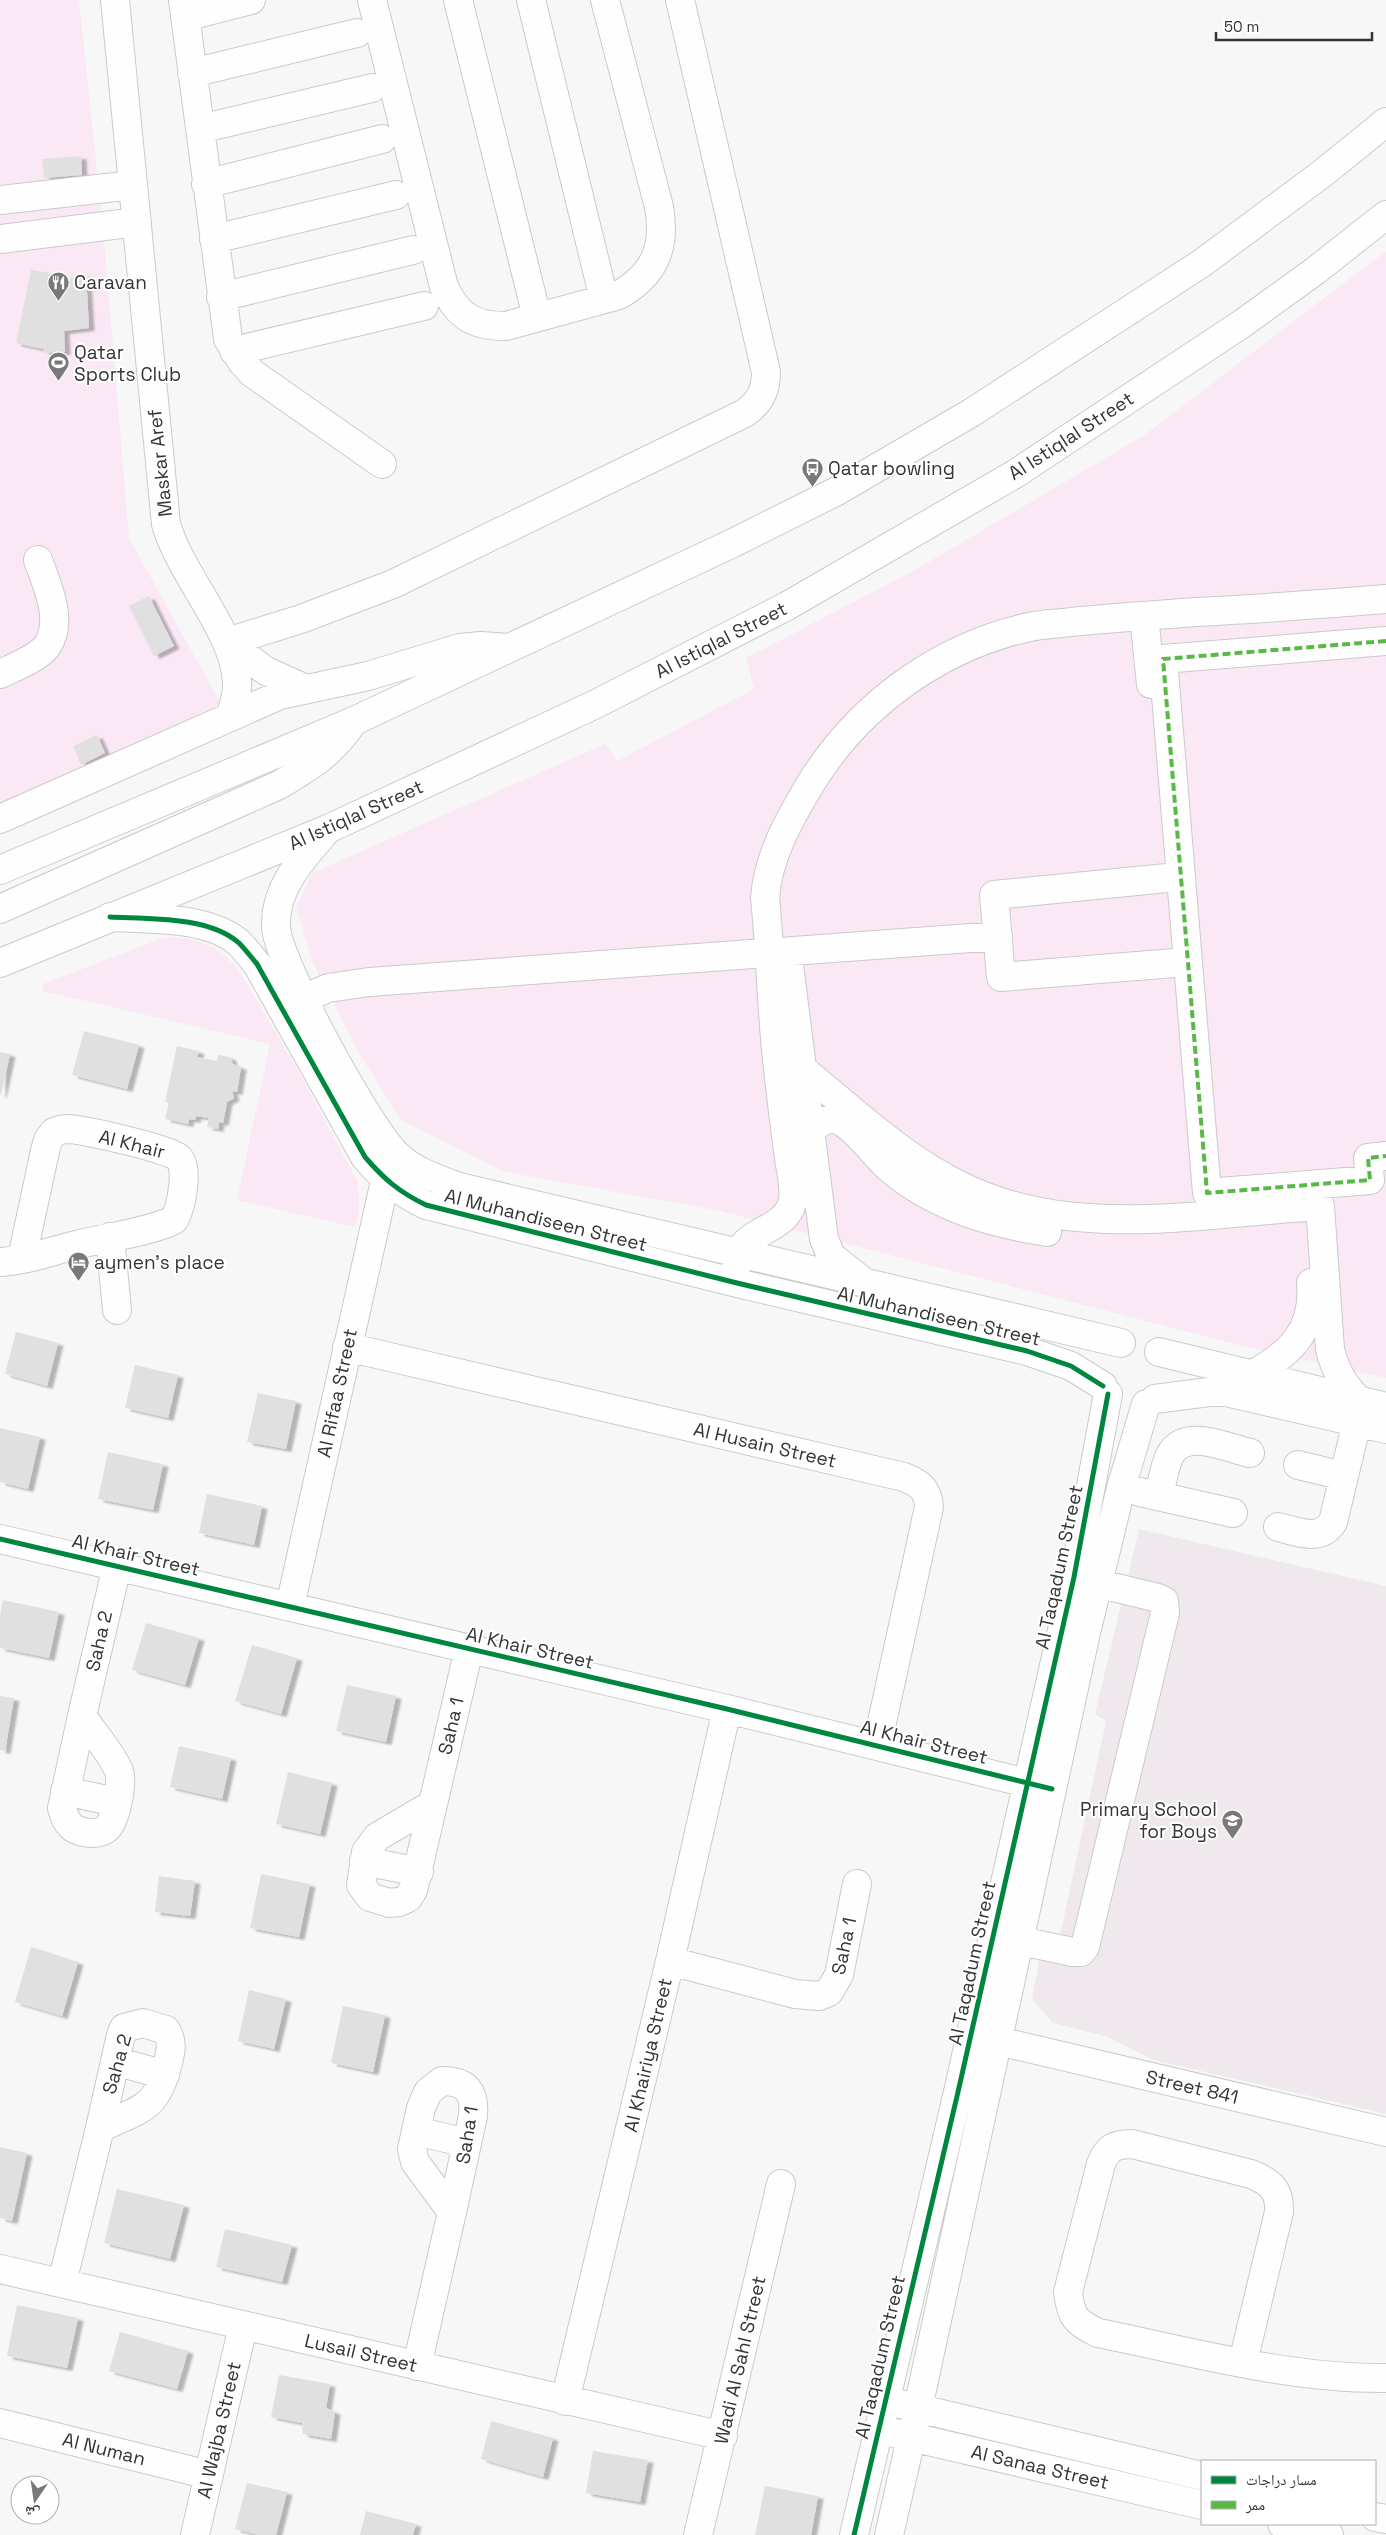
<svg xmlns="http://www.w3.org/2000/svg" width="1386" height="2535" viewBox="0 0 1386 2535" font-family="'Space Grotesk','Noto Naskh Arabic',sans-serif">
	<defs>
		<filter id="shadow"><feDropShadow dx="5.5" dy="3" stdDeviation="1" flood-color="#0004"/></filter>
	</defs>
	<rect width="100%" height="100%" fill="#f8f7f8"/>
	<path fill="#efe9ed" d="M 1139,1529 L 1386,1586 L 1386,2114 L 1153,2060 L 1108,2037 L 1053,2023 L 1032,1999 L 1040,1956 L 1055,1959 L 1106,1721 L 1095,1714 Z"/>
	<path fill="#fae9f4" d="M 0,0 L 79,0 L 103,226 L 129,538 L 221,704 L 0,806 Z
		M 1386,251 L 1386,1378 L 1242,1346 L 720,1211 L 505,1172 L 401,1120 L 362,1058 L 313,963 L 296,907 L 312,873 L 605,744 L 617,761 L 754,689 L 746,658 L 915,570 L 1143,436 Z
		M 162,938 C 185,936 209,941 226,957 C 241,971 252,993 263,1011 C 297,1066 326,1123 357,1180 C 359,1196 362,1212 354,1227 L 237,1200 L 270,1044 L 43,991 L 43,984 Z"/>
	<path fill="#e1e0e0" filter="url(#shadow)" d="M 81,156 L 82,175 L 44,178 L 42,159 Z
		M 31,270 L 51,273 L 54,282 L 86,274 L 89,328 L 64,331 L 65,352 L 45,353 L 43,349 L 16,343 Z
		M 149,596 L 174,646 L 154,656 L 129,606 Z
		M 97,735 L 105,753 L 81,765 L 73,746 Z
		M 84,1031 L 139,1045 L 127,1089 L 72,1075 Z
		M 177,1046 L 199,1051 L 197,1057 L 217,1061 L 218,1055 L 230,1057 L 233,1064 L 241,1067 L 237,1092 L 232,1091 L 234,1098 L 227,1102 L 223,1123 L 219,1122 L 218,1129 L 207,1127 L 209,1118 L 196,1116 L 195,1120 L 189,1119 L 188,1124 L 165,1119 L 169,1103 L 165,1102 Z
		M 0,1052 L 10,1054 L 1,1095 L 0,1095 Z
		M 16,1332 L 58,1343 L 47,1386 L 5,1374 Z
		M 135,1365 L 178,1375 L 168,1418 L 125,1408 Z
		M 258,1393 L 296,1401 L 286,1449 L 247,1442 Z
		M 0,1428 L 40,1437 L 28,1489 L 0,1482 Z
		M 108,1452 L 163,1464 L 153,1510 L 98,1499 Z
		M 207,1494 L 262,1506 L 254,1545 L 199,1533 Z
		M 3,1600 L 59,1612 L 49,1658 L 0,1648 L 0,1616 Z
		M 146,1623 L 199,1638 L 185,1685 L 132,1670 Z
		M 252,1645 L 297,1658 L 281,1714 L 235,1701 Z
		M 347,1685 L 396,1696 L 386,1742 L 336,1731 Z
		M 0,1696 L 14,1698 L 5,1751 L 0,1750 Z
		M 179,1746 L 231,1758 L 222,1799 L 170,1787 Z
		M 288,1772 L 332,1783 L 320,1834 L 276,1824 Z
		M 261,1874 L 310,1884 L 299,1937 L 250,1928 Z
		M 159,1876 L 195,1881 L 190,1916 L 155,1912 Z
		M 31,1947 L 78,1962 L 62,2016 L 15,2002 Z
		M 249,1990 L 286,1999 L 274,2049 L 238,2041 Z
		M 343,2006 L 385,2015 L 373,2072 L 331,2063 Z
		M 0,2147 L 27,2153 L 12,2221 L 0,2218 Z
		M 117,2189 L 184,2205 L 170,2259 L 104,2243 Z
		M 225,2229 L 292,2245 L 282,2282 L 216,2267 Z
		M 17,2305 L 78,2318 L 67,2368 L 7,2356 Z
		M 120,2332 L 188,2351 L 177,2389 L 109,2371 Z
		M 279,2375 L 330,2384 L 326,2408 L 335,2412 L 331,2439 L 303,2434 L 302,2423 L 271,2417 Z
		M 491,2421 L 553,2438 L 543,2477 L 481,2459 Z
		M 593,2451 L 648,2460 L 640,2502 L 586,2493 Z
		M 247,2483 L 287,2492 L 276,2535 L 259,2535 L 235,2529 Z
		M 765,2486 L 818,2496 L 811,2535 L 755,2535 Z
		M 366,2511 L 416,2524 L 413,2535 L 360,2535 Z"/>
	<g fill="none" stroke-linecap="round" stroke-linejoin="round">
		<defs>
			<path id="minor" d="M 115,0 L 166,524 C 181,576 235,632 237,682 C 238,694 234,705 230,716
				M 183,0 L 228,339 L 242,362 L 252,373 L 382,464
				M 372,0 L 444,287 C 458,317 474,326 506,326 L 619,295 C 655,274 666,248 659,207 L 605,0
				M 458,0 L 537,317
				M 531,0 L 604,299
				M 185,17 L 251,0
				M 192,73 L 357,33
				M 200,129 L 372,88
				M 206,184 L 382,139
				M 0,200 L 133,185
				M 0,239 L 137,222
				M 214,239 L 396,195
				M 221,297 L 413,250
				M 234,351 L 424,306
				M 1144,616 L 1151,684
				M 1386,641 L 1163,659 L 1207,1193 L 1370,1180 L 1368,1158 L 1386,1156
				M 227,642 L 301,619 L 393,584 L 745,413 C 760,402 766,391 766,372 L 680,0
				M 227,642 L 266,671 L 306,689
				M 0,674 C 14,667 37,659 47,646 C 64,621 47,585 38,560
				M 0,819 L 280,695 L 368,676 L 460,648 L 481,646 L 510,648
				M 328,829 C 304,857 274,887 276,927 C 278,963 368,1127 396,1154 C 413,1171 437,1179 459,1187 L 1121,1343
				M 1167,878 L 994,895 L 1001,977 L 1174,963
				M 110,917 C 148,919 209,916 239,943 C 245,949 251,957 257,964 L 365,1157 C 384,1179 399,1192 426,1205 L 737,1283 L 1027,1351 L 1071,1366 L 1103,1386
				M 788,958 L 824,1239 L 831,1256 L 864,1282
				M 303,999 L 328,988 L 369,982 L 998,936
				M 802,1069 C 853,1110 901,1157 961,1186 C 1072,1241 1201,1213 1320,1206 L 1330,1349 C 1335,1370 1343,1384 1358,1400
				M 809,1130 C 818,1124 829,1115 840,1121 C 858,1130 874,1155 890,1169 C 935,1207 990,1223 1047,1232
				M 110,1237 L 117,1310
				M 0,1262 C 25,1261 52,1251 76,1245 C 103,1238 150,1232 174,1220 C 181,1208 189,1169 179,1158 C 171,1149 84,1130 69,1129 C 63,1129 59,1130 54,1132 L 48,1140 L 45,1151 L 22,1258
				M 737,1283 C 726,1224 785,1239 793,1200 C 795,1186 791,1172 789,1158 C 785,1128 781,1098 778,1068 C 771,1012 771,955 765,898 C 768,856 790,818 811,783 C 859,705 939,647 1029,627 C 1042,624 1057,624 1070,622 C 1112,618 1154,615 1196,612 C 1259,609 1323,604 1386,599
				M 347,1347 L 904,1477 C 919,1483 928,1489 929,1507 L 877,1745
				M 1159,1352 L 1386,1407
				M 1253,1374 C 1292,1353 1315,1329 1311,1283
				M 1155,1399 L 1209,1392 L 1226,1392 L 1386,1429
				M 1298,1465 L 1344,1476
				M 1140,1492 L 1233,1513
				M 1159,1496 C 1162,1483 1164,1467 1170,1455 C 1185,1427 1227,1448 1250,1453
				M 1278,1527 C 1298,1532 1320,1542 1333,1522 L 1357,1422
				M 0,1539 L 727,1709 L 1043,1787
				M 290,1606 L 385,1181
				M 82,1716 C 93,1733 111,1752 119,1771 C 123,1782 116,1822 106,1829 C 97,1836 77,1833 70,1825 C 65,1820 64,1814 62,1808 Z
				M 82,1716 L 117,1566
				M 65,1791 L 116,1802
				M 433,1804 L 413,1890 L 408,1898 L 399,1902 L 389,1903 L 370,1897 L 361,1885 L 366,1852 L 377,1837 Z
				M 433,1804 L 469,1649
				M 364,1861 L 419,1872
				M 1002,1937 L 1073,1952 L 1081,1952 L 1085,1947 L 1165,1613 L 1164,1601 L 1158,1598 L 1080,1579
				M 670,1961 L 795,1994 L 819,1996 L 829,1992 L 839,1975 L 857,1884
				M 143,2023 L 166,2030 C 173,2042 171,2050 168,2063 C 156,2111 141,2108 100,2128 L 121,2035 L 124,2028 Z
				M 981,2037 L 1386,2132
				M 115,2061 L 165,2075
				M 442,2081 C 467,2081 475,2092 473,2116 L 452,2212 L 415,2162 L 412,2149 L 421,2108 L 428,2092 Z
				M 416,2131 L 467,2143
				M 0,2269 L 723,2436
				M 62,2283 L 100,2128
				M 1243,2362 L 1279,2212 C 1280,2190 1271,2182 1251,2174 L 1132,2144 C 1115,2144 1107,2148 1101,2164 L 1068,2292 C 1071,2317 1075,2322 1098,2333 C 1193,2352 1289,2379 1386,2378
				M 417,2366 L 452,2212
				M 565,2401 L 670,1961 L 727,1709
				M 900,2404 L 1202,2476
				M 0,2423 L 209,2475
				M 894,2433 L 1202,2505
				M 1375,2517 L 1386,2519
				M 1282,2524 L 1329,2535
				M 195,2535 L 243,2326
				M 698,2535 L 781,2184
				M 854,2535 L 958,2092 L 1074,1577 L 1108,1394
				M 889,2535 L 918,2408 L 1085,1637 L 1121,1488 L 1146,1404"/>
			<path id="major" d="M 0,870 L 354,721 L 733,543 L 837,491 L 971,413 L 1202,263 L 1323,173 L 1386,122
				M 0,963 L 328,829 L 596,704 L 787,606 L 1015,474 L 1243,323 L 1315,271 L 1386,215"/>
			<path id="highway" d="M 0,909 L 279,785 C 313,765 331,754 354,721"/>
		</defs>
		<use href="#minor" stroke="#cbcacb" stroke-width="30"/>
		<use href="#major" stroke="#cbcacb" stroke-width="30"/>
		<use href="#highway" stroke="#cbcacb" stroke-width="30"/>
		<use href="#minor" stroke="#fefefe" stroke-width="28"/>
		<use href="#major" stroke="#fefefe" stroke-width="28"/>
		<use href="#highway" stroke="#fefefe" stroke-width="28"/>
		<path stroke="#58b947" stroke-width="4" stroke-dasharray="8 4" stroke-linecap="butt" d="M 1386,641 L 1163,659 L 1207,1193 L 1370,1180 L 1368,1158 L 1386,1156"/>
		<defs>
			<path id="cycleway" d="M 110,917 C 148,919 209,916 239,943 C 245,949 251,957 257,964 L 365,1157 C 384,1179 399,1192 426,1205 L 737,1283 L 1027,1351 L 1071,1366 L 1103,1386
				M 0,1539 L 727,1709 L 1052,1789
				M 854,2535 L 958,2092 L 1074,1577 L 1108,1394"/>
		</defs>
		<use href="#cycleway" stroke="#fff" stroke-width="8"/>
		<use href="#cycleway" stroke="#00873e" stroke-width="5"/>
	</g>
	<defs>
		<symbol id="restaurant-pin" viewBox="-11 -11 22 30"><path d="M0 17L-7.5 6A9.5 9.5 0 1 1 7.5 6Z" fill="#7a7979" stroke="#fff"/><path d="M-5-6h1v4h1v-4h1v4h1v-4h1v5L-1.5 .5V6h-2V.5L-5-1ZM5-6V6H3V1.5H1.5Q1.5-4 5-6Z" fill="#fff"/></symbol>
		<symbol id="stadium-pin" viewBox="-11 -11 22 30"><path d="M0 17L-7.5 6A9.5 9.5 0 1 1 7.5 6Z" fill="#7a7979" stroke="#fff"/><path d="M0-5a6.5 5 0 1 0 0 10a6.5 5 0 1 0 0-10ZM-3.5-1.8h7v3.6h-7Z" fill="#fff"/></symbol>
		<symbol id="bus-pin" viewBox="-11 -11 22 30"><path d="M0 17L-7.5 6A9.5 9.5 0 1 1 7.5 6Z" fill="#7a7979" stroke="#fff"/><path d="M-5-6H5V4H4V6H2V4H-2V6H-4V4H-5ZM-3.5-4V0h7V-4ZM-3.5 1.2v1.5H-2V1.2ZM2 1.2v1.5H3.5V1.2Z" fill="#fff"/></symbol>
		<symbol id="hotel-pin" viewBox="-11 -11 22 30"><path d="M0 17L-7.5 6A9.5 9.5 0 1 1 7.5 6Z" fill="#7a7979" stroke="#fff"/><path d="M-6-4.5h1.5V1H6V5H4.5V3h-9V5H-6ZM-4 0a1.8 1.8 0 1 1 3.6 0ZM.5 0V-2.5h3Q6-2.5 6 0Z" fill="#fff"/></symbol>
		<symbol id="school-pin" viewBox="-11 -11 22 30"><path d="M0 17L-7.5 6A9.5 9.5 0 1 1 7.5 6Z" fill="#7a7979" stroke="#fff"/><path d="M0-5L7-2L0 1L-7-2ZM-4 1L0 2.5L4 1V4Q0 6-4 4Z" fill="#fff"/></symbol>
	</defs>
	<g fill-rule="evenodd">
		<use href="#restaurant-pin" x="46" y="270" width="25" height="34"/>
		<use href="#stadium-pin" x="46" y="350" width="25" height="34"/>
		<use href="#bus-pin" x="800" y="456" width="25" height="34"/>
		<use href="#hotel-pin" x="66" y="1250" width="25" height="34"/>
		<use href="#school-pin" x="1220" y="1808" width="25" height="34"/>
	</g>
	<g text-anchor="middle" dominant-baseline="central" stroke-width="4" stroke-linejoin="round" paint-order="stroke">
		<g font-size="19" fill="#363535" stroke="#fff" text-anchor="start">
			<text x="74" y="282">Caravan</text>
			<text x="74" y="352">Qatar<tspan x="74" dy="22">Sports Club</tspan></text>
			<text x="828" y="468">Qatar bowling</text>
			<text x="94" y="1262">aymen's place</text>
			<text x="1217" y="1809" text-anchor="end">Primary School<tspan x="1217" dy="22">for Boys</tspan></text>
		</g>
		<g font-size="19" fill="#363535" stroke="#fff">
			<text transform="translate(1071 436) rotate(-33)">Al Istiqlal Street</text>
			<text transform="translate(160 463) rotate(-96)">Maskar Aref</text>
			<text transform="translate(721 640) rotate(-27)">Al Istiqlal Street</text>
			<text transform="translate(356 815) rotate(-24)">Al Istiqlal Street</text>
			<text transform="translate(132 1144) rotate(14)">Al Khair</text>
			<text transform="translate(546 1220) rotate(14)">Al Muhandiseen Street</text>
			<text transform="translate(939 1316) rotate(13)">Al Muhandiseen Street</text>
			<text transform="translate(337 1393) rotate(-78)">Al Rifaa Street</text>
			<text transform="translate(765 1445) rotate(13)">Al Husain Street</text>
			<text transform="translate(136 1555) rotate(13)">Al Khair Street</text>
			<text transform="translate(1059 1567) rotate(-78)">Al Taqadum Street</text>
			<text transform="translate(99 1641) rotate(-77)">Saha 2</text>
			<text transform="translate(530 1648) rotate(13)">Al Khair Street</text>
			<text transform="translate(451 1726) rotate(-77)">Saha 1</text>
			<text transform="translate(924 1742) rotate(14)">Al Khair Street</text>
			<text transform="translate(844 1946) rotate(-78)">Saha 1</text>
			<text transform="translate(972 1963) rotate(-78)">Al Taqadum Street</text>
			<text transform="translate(648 2055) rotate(-77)">Al Khairiya Street</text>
			<text transform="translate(117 2064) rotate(-74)">Saha 2</text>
			<text transform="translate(1192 2087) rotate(13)">Street 841</text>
			<text transform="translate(467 2135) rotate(-81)">Saha 1</text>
			<text transform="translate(361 2353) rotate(13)">Lusail Street</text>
			<text transform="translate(880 2357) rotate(-77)">Al Taqadum Street</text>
			<text transform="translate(740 2360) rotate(-77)">Wadi Al Sahl Street</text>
			<text transform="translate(219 2430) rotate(-77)">Al Wajba Street</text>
			<text transform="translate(104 2449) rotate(14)">Al Numan</text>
			<text transform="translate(1040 2467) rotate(13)">Al Sanaa Street</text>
		</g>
	</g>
	<rect x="1201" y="2460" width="175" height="65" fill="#ffffff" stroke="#afaeae"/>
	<rect x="1211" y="2476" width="25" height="8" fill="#00873e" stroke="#afaeae"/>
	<text x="1246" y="2485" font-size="15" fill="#363535">مسار دراجات</text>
	<rect x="1211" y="2501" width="25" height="8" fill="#58b947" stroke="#afaeae"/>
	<text x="1246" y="2510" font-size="15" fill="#363535">ممر</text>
	<g transform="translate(35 2500) rotate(193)"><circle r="24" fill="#ffffff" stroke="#afaeae"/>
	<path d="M0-4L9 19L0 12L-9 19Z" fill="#7a7979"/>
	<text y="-8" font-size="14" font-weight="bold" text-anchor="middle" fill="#363535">ش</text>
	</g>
	<path d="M1216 32v8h156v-8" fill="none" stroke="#363535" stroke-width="2.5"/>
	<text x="1224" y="32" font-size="15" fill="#363535" stroke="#ffffff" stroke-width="4" paint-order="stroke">50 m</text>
</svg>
